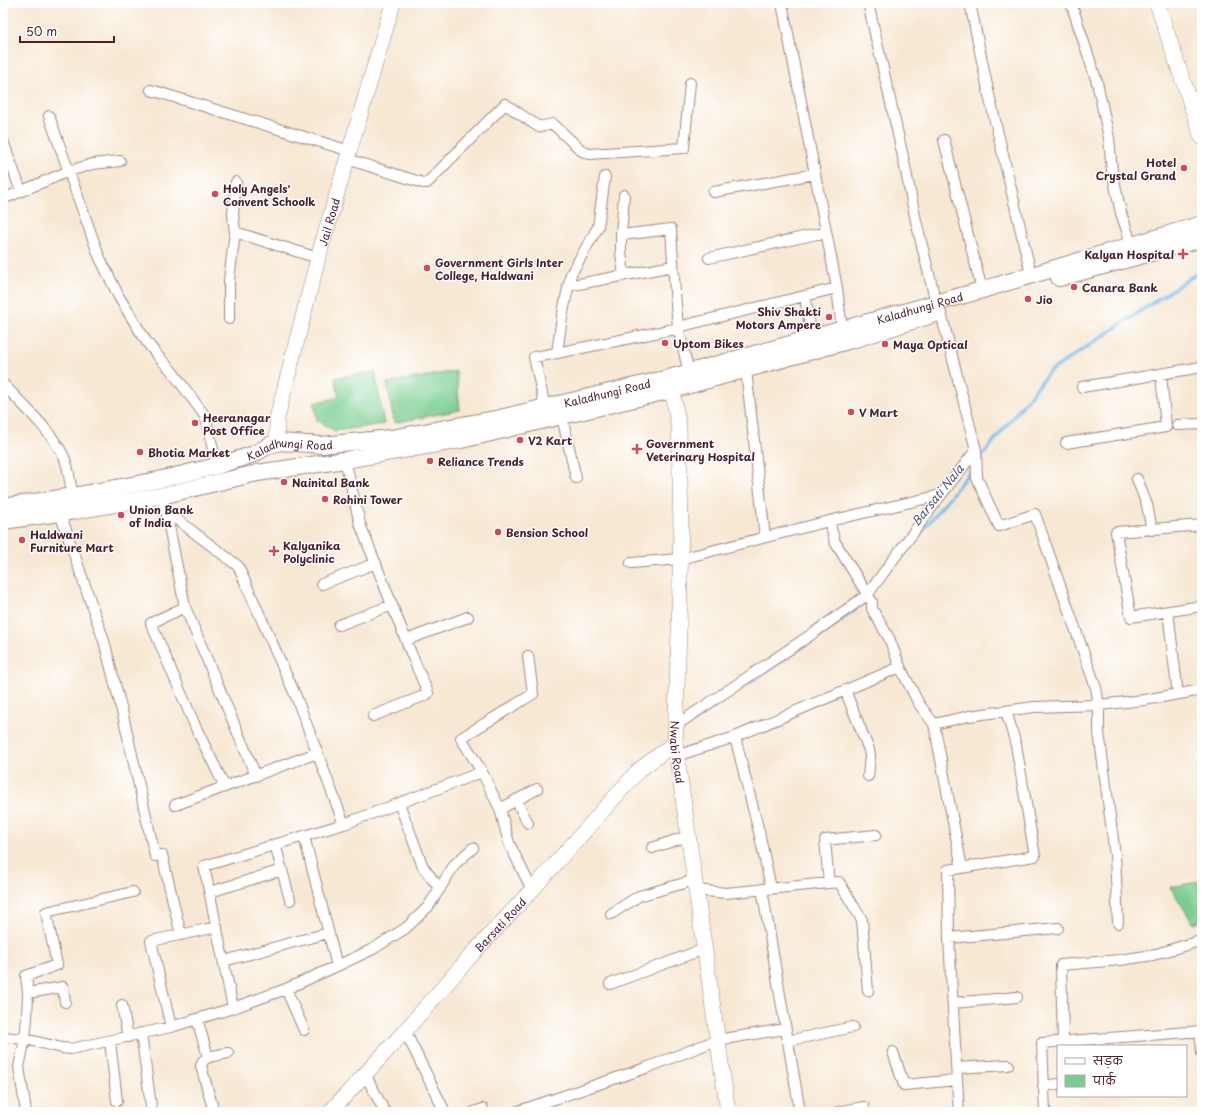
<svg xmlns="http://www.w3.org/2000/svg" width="1205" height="1115" viewBox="0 0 1205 1115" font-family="'Playpen Sans','Playpen Sans Deva',sans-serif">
	<rect width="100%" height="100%" fill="#fff"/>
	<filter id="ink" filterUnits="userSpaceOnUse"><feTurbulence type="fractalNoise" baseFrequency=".025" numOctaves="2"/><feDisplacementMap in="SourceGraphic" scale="8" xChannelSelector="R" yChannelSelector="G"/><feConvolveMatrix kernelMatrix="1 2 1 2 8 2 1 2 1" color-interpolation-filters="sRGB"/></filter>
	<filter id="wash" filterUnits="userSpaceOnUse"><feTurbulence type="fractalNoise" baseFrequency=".012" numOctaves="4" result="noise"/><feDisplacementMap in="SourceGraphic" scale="16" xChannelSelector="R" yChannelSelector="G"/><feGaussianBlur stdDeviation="0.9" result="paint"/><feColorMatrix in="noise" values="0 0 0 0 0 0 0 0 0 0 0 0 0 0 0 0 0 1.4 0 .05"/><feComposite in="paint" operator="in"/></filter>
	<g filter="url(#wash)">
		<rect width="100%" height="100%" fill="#f7e8d3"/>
		<path fill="#79cd90" stroke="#62765e" d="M 375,371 L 384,424 L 335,431 L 317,420 L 314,403 L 339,397 L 335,378 Z
			M 456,371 L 460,410 L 394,423 L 387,383 Z
			M 1202,881 L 1202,920 L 1193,923 L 1170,887 Z"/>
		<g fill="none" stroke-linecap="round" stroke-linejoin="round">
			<path stroke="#76bded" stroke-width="3.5" d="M 978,461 L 1049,372 L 1202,270
				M 900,559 L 975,465
				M 683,729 C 739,686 800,651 856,609"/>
		</g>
	</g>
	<g filter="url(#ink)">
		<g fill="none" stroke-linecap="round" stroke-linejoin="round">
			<defs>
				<path id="street" d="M 782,3 L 837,288 L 842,330
					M 868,3 L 902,152 L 916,221 L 936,303
					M 970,3 L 989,95 L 1031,274
					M 1071,3 L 1097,82 L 1109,138 L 1112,171 L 1121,213 L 1132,246
					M 151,90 L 350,151
					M 49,116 L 99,256 L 119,297 L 146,341 L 157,355 L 171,370 L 205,416 L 217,466
					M 944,140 L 982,290
					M 3,141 L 21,191
					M 347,159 L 423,183 L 427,183 L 505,104 L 539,127 L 553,124 L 582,151 L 589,154 L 684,148 L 690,83
					M 713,192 L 815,174
					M 624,195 L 621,235 L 671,229 L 675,293 L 678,327 L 689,373
					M 3,199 L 69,171 L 93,164 L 120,161
					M 235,232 L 318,258
					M 621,235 L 621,253 L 624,275
					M 709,258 L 826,232
					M 568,286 L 673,266
					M 805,296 L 812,338
					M 941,313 L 976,450
					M 229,319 L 229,280 L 235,232 L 233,214 L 236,182
					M 678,327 L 837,288
					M 557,353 L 679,328
					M 746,370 L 765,537
					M 3,384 C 22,404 53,433 64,457 C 69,467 70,485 73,496
					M 1082,387 L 1202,367
					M 545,407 L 534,357 L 557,353 L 562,317 L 571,274 L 598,227 L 605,177
					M 562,417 L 576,478
					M 1177,425 L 1202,424
					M 1066,443 L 1166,427 L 1161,374
					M 345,460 L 360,524 L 411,653 L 428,693 L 426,695 L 373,716
					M 1137,479 L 1147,505 L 1152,530
					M 161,496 L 166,511 L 238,566 L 297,699 L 344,824 L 482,772 L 500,809 L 509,843 L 532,890
					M 166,511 L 185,607 L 256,776
					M 60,513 L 104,641 L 123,715 L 155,856 L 162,855 L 181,935
					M 829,521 L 941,495 L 976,450 L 977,478 L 999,526 L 1035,514 L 1096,688 L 1099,705 L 1099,732 L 1115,855 L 1118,923
					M 1202,525 L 1116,532 L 1131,617 L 1202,606
					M 631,563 L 680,559 L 829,521 L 835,542 L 872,602 L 872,609 L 889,638 L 900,667 L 919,704 L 934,724 L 969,716 L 1034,707 L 1099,705 L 1144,700 L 1202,690
					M 322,584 L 376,563
					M 185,607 L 151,623 L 196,728 L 225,787
					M 1168,612 L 1177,687
					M 339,625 L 392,605
					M 406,640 L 468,617
					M 845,690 L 869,750 L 870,756 L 868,776
					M 934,724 L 962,868
					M 675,726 L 815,632 L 867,595 L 941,495
					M 735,737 L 900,667
					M 676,756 L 735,737 L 759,832 L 771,888
					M 482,772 L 461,738 L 533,694 L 528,656
					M 516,800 L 528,823
					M 399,803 L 423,867 L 440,889
					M 175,805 L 317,753
					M 500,809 L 537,789
					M 304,836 L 337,966 L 373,949 L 406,928 L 428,907 L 455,864 L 473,848
					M 275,844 L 290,900
					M 652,848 L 688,836
					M 829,883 L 825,840 L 876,835
					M 762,889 L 800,1112
					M 696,890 L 726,893 L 839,882 L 862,920 L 868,991
					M 210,892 L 282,870
					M 611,914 L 639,896 L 695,880
					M 949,938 L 1058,928
					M 224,961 L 328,933
					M 610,984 L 704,949
					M 286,989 L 337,966
					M 28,993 L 63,987 L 65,1002
					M 953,1003 L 1017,997
					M 122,1005 L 128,1037
					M 233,1008 L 204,866 L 344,824
					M 197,1019 L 208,1057 L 203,1061 L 201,1066 L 214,1112
					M 171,1027 L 151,941 L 217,927
					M 405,1031 L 445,1112
					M 1200,1031 L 1202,1053
					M 141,1033 L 151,1106
					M 3,1037 L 25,1039 L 62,1048 L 71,1049 L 171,1027 L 233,1008 L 286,989 L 304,1030
					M 1063,1040 L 1061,965 L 1120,960 L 1153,955 L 1196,942
					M 110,1041 L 117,1101
					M 787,1041 L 853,1027
					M 893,1052 L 904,1085 L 957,1080 L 949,938 L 948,870 L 1035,856 L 1016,745 L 1006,711
					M 208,1057 L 228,1053
					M 956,1068 L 1008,1065
					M 365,1074 L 385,1112
					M 957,1080 L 959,1112
					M 1043,1086 L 1058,1084
					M 26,1112 L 19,1067 L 25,1039 L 27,1018 L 28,993 L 26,976 L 57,965 L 46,912 L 133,892
					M 474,1112 L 483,1109 L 483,1112
					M 516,1112 L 646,1068 L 717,1040 L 785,1029
					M 838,1112 L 864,1107
					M 1045,1112 L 1042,1043 L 1202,1031"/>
				<g id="secondary">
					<path d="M 1157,3 L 1202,137"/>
					<path id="s1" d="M 672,390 L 679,428 L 681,528 L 679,631 L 675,743 L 728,1112"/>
					<path id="s2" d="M 277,443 L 277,418 L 318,258 L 393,3"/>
					<path id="s3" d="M 330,1112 L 405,1031 L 476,950 L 532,890 L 639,770 L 675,743"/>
				</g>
				<g id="primary">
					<path d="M 1059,278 L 1202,239"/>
					<path id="s4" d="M 3,507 L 73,496 L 158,480 L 217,466 L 254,454 L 270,445 L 280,442 L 322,445 L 391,438 L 500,418 L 669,378 L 982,290 L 1202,224"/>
					<path d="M 3,521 L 74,511 L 161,496 L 257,473 L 345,460 L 461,440 L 672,390 L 855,339 L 935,314"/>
				</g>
			</defs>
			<use href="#street" stroke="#a0847f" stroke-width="12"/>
			<use href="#secondary" stroke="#a0847f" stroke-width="16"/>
			<use href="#primary" stroke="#a0847f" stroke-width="18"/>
			<use href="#street" stroke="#fff" stroke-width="10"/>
			<use href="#secondary" stroke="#fff" stroke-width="15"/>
			<use href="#primary" stroke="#fff" stroke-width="16"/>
		</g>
	</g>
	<g fill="#d1495b" stroke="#fff" stroke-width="1.5">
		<circle cx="1184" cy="168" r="4"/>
		<circle cx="215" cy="194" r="4"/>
		<path d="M1181 248h4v4h4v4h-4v4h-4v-4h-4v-4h4z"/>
		<circle cx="427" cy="268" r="4"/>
		<circle cx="1074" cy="287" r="4"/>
		<circle cx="1028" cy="299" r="4"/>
		<circle cx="829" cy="317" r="4"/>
		<circle cx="665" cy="343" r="4"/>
		<circle cx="885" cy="344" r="4"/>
		<circle cx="851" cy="412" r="4"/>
		<circle cx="195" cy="423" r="4"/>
		<circle cx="520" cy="440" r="4"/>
		<path d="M635 443h4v4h4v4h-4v4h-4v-4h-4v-4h4z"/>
		<circle cx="140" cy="452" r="4"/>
		<circle cx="430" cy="461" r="4"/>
		<circle cx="284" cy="482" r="4"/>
		<circle cx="325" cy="499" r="4"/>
		<circle cx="121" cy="515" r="4"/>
		<circle cx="498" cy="532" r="4"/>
		<circle cx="22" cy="540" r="4"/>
		<path d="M272 545h4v4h4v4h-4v4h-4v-4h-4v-4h4z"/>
	</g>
	<g text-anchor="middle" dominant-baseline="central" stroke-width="3" stroke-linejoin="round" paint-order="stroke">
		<g font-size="11" font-weight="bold" fill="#4a1f2b" stroke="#fff" text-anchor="start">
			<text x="1176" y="162" text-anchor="end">Hotel<tspan x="1176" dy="13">Crystal Grand</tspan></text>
			<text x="223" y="188">Holy Angels'<tspan x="223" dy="13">Convent Schoolk</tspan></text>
			<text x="1174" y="254" text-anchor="end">Kalyan Hospital</text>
			<text x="435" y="262">Government Girls Inter<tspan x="435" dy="13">College, Haldwani</tspan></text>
			<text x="1082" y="287">Canara Bank</text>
			<text x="1036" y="299">Jio</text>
			<text x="821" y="311" text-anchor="end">Shiv Shakti<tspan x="821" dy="13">Motors Ampere</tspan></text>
			<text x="673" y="343">Uptom Bikes</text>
			<text x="893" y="344">Maya Optical</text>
			<text x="859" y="412">V Mart</text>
			<text x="203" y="417">Heeranagar<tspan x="203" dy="13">Post Office</tspan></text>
			<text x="528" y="440">V2 Kart</text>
			<text x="646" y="443">Government<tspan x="646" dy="13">Veterinary Hospital</tspan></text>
			<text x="148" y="452">Bhotia Market</text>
			<text x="438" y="461">Reliance Trends</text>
			<text x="292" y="482">Nainital Bank</text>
			<text x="333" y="499">Rohini Tower</text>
			<text x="129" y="509">Union Bank<tspan x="129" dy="13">of India</tspan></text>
			<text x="506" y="532">Bension School</text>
			<text x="30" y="534">Haldwani<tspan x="30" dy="13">Furniture Mart</tspan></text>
			<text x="283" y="545">Kalyanika<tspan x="283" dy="13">Polyclinic</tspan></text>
		</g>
		<g font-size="11" fill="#4a1f2b" stroke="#fff">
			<text stroke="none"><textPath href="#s2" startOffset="228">Jail Road</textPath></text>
			<text stroke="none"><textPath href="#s4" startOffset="942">Kaladhungi Road</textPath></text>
			<text stroke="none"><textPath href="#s4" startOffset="618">Kaladhungi Road</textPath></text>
			<text stroke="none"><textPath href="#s4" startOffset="294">Kaladhungi Road</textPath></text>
			<text stroke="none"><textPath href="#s1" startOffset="363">Nwabi Road</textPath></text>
			<text stroke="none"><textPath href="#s3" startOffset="253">Barsati Road</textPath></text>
		</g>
		<g font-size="12" font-style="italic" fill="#59566f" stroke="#fff">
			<text transform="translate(937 495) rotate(-51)">Barsati Nala</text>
		</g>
	</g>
	<rect width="1205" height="1115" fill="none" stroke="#fff" stroke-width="16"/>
	<rect x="1057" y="1045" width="130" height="52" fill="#ffffff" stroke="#b7a5aa"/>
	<rect x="1065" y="1058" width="20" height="6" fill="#ffffff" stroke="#b7a5aa"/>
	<text x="1093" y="1065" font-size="12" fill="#4a1f2b">सड़क</text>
	<rect x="1065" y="1075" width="20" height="12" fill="#79cd90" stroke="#b7a5aa"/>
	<text x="1093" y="1085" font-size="12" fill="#4a1f2b">पार्क</text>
	<path d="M20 36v6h94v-6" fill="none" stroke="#4a1f2b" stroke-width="2"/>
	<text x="26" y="36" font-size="12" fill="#4a1f2b" stroke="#ffffff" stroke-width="3" paint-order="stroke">50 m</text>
</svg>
